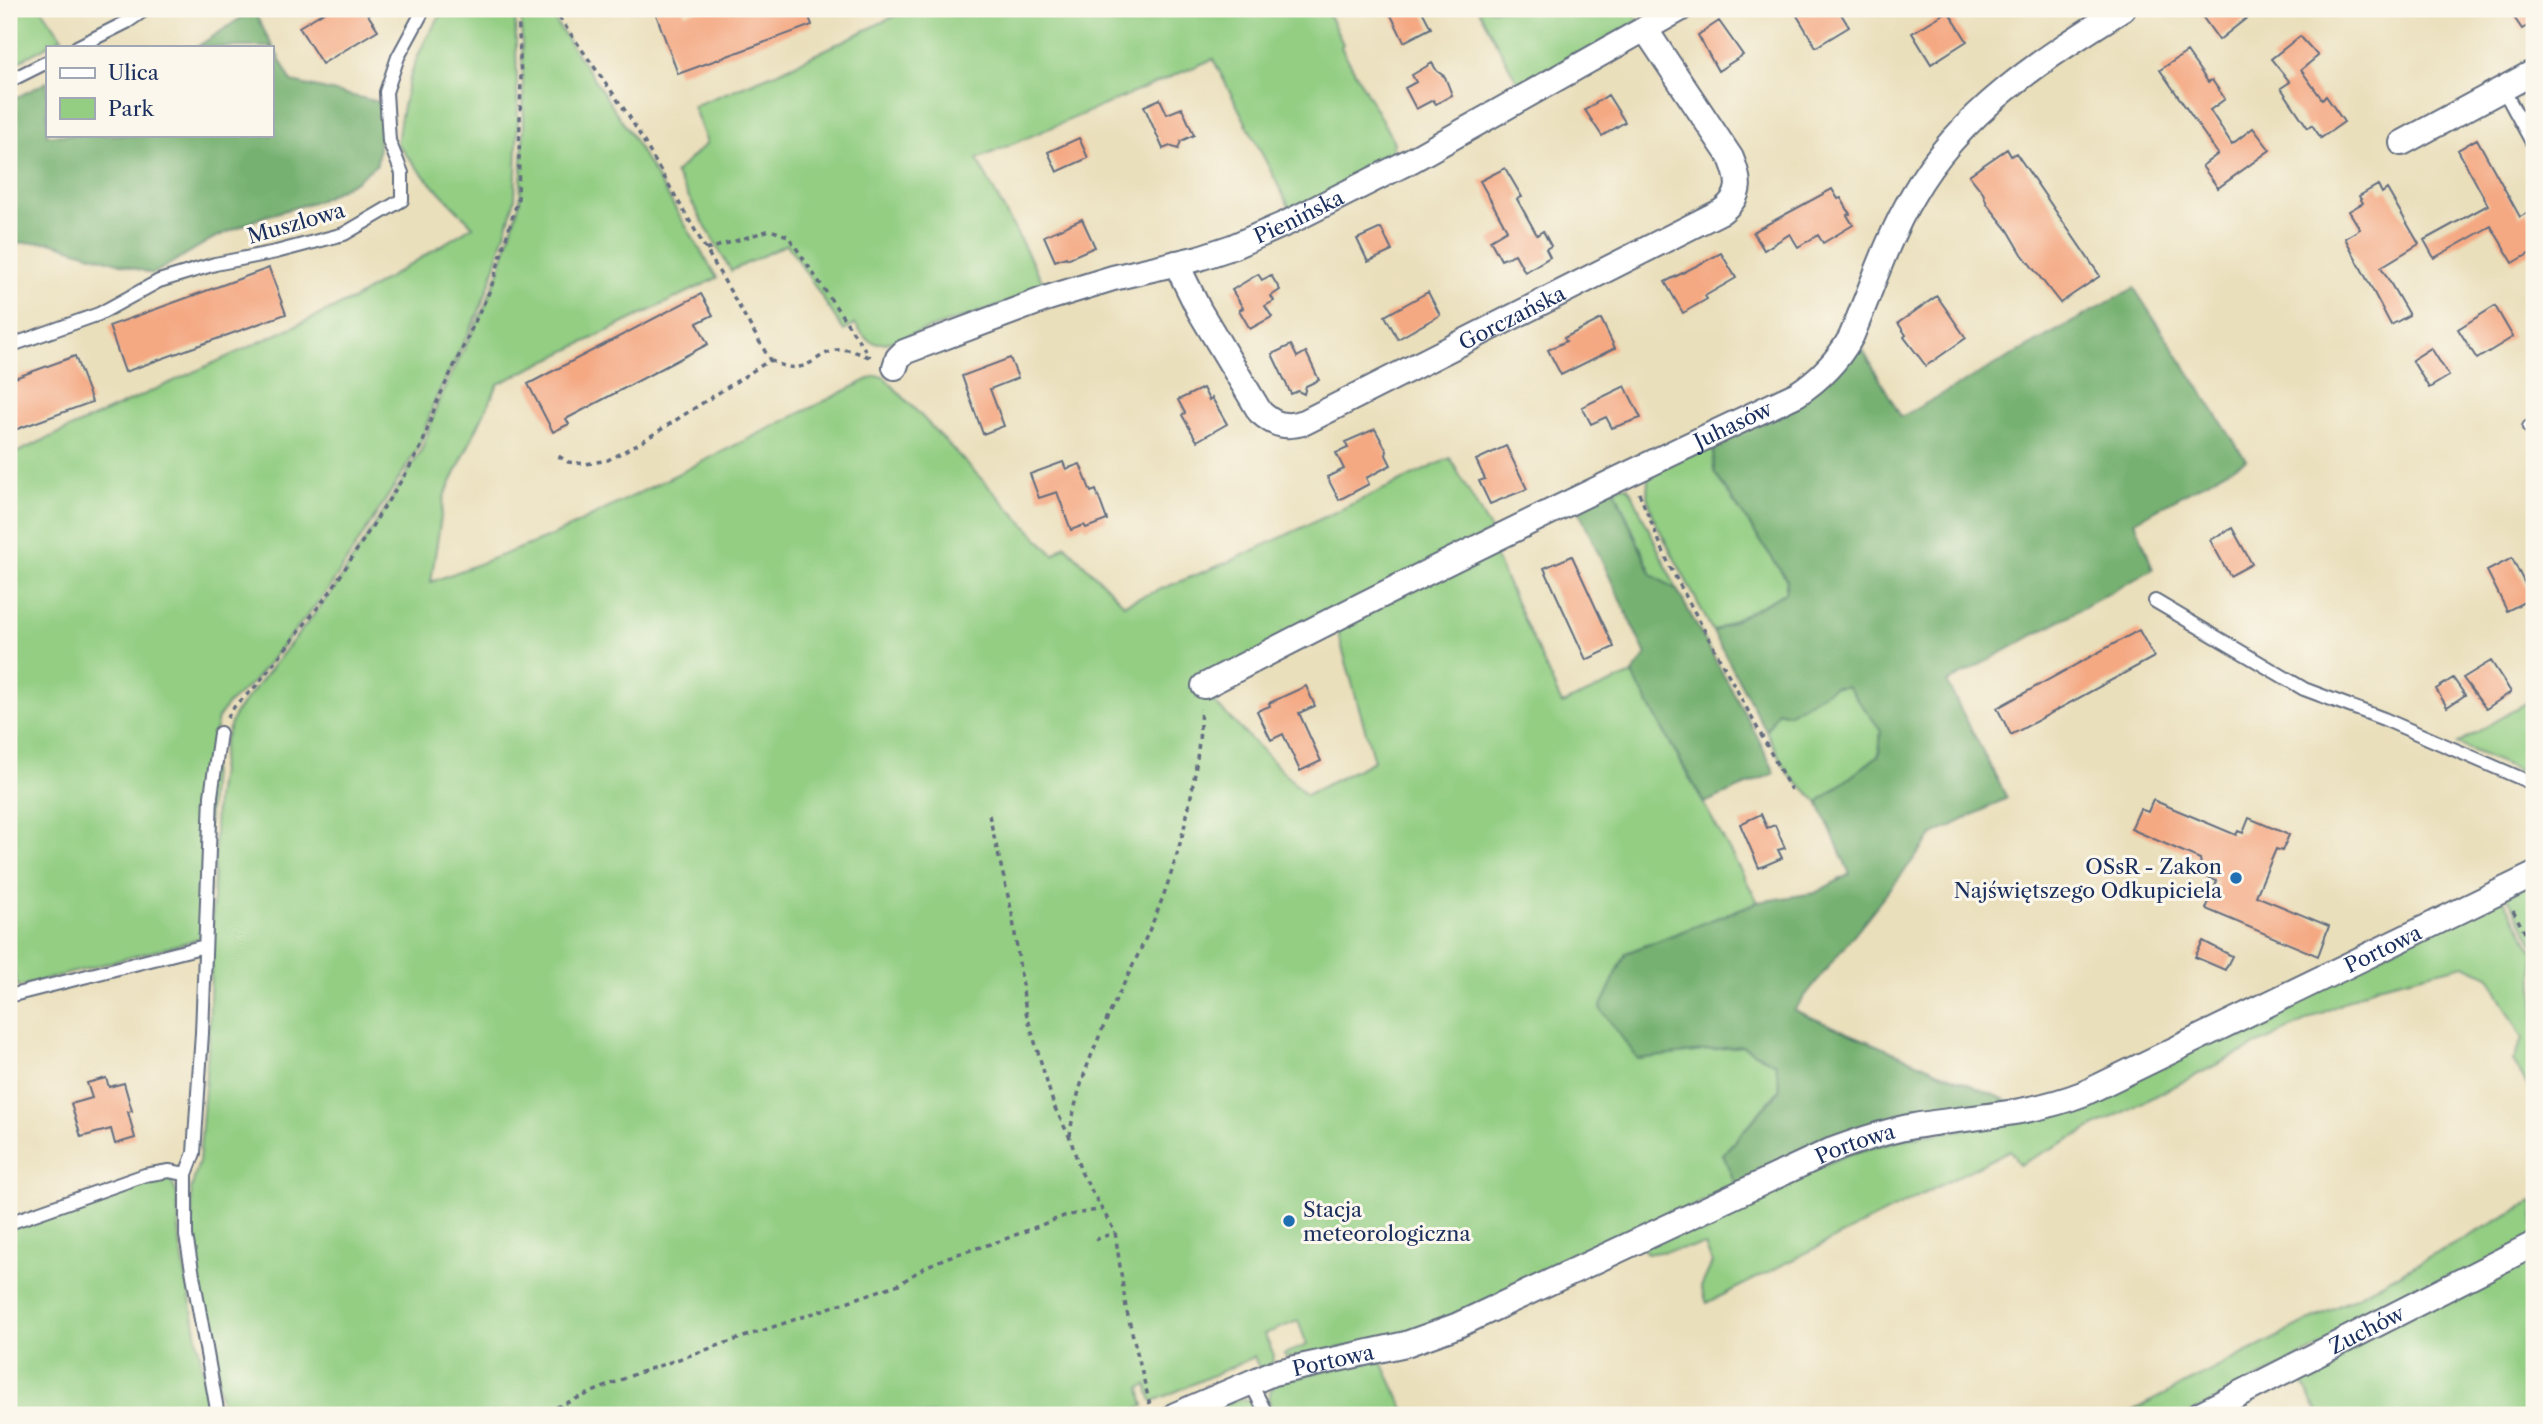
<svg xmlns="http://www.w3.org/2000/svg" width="2543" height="1424" viewBox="0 0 2543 1424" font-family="'Libre Caslon Text',serif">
	<rect width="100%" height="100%" fill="#fbf7ec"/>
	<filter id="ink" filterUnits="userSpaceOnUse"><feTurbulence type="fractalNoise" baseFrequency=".0143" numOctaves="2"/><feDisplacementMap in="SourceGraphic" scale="14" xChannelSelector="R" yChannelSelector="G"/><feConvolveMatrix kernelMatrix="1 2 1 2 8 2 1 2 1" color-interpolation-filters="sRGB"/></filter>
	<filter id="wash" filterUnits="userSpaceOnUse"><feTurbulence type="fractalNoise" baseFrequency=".00686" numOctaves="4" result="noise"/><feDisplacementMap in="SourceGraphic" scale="28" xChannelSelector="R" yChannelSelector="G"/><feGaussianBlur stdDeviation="1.57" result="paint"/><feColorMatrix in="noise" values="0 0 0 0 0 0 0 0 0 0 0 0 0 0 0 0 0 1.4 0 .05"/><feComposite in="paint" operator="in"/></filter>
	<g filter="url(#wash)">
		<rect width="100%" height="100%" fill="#eadfbb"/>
		<path fill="#93ce83" stroke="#577e70" stroke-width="2" d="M 9,9 L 42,9 L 62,38 L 9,67 Z
			M 446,9 L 515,9 L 518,120 L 515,199 L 491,280 L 477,316 L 435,400 L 419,446 L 397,482 L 328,590 L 253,682 L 227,705 L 218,718 L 214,738 L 201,936 L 195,940 L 18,987 L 9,953 L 9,456 L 352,300 L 473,226 L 425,177 L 397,144 C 403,94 414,48 446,9 Z
			M 521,9 L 547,9 L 630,133 L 717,278 L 498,384 L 444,497 L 431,582 L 552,536 L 875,376 L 884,377 L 1054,555 L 1065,545 L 1124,604 L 1233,560 L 1450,458 L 1491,531 L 1205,693 L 1306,795 L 1374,761 L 1336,626 L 1491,547 L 1562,704 L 1632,674 L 1758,902 L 1626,953 L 1638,1059 L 1742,1046 L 1776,1064 L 1780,1089 L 1723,1154 L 1736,1186 L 1625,1238 L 1615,1237 L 1520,1287 L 1404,1336 L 1287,1358 L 1284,1354 L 1307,1345 L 1298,1321 L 1264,1334 L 1274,1355 L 1272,1364 L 1259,1368 L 1254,1357 L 1152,1402 L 1147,1385 L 1140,1388 L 1144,1406 L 1123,1415 L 224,1415 L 202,1307 L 193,1237 L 191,1189 L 199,1162 L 209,1037 L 216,798 L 224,742 L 235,713 L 332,592 L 392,498 L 422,449 L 439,400 L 484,309 L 499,271 L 520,201 L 524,125 Z
			M 924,9 L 1326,9 L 1343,44 L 1341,47 L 1394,142 L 1392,152 L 1383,163 L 1293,214 L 1213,59 L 977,159 L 1047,290 L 889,342 C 870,346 865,339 855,324 L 844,331 L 787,244 L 731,271 L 675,173 L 707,143 L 693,106 L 781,71 L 897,15 Z
			M 1478,9 L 1631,9 L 1639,21 L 1523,92 Z
			M 1713,441 L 1714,472 L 1787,580 L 1785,593 L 1713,632 L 1655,521 L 1647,496 L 1648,478 L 1652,470 Z
			M 1626,486 L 1631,491 L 1677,590 L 1652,575 L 1614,487 Z
			M 1834,687 L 1848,687 L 1881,730 L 1879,755 L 1818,802 L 1789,775 L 1766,731 L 1778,711 L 1788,714 Z
			M 2534,698 L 2534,777 L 2457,744 Z
			M 2534,882 L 2534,945 L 2507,896 Z
			M 2503,898 L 2534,953 L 2534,1097 L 2513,1061 L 2523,1039 L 2489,976 L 2464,965 L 2377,986 L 2222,1062 L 2019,1165 L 2010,1150 L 1707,1303 L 1701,1287 L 1712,1263 L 1705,1245 L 1647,1254 L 1642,1246 L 1869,1145 L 2018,1120 Z
			M 162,1178 L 171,1180 L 177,1194 L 180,1243 L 211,1415 L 9,1415 L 9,1230 L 145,1179 Z
			M 2534,1201 L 2534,1239 L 2186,1415 L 2124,1415 L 2354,1298 Z
			M 2534,1251 L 2534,1415 L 2320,1415 L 2296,1372 Z
			M 1380,1358 L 1407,1415 L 1274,1415 C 1266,1399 1266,1393 1279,1381 Z
			M 1238,1399 L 1249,1401 L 1260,1415 L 1197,1415 Z"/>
		<path fill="#76b171" stroke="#487068" stroke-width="2" d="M 253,10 L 292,82 L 384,103 L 377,164 L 356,181 L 318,201 L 262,217 L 212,239 L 153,274 L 50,242 L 9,243 L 9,101 L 47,82 L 47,135 L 271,135 L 271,47 L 197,47 Z
			M 2134,288 L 2246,460 L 2135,521 L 2153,569 L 1947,683 L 2007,798 L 1933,835 L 1794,1010 L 2020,1106 L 1736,1186 L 1723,1154 L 1780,1090 L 1776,1064 L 1742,1046 L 1638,1059 L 1600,1008 L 1626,953 L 1758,902 L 1815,893 L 1850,874 L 1818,802 L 1879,755 L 1881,730 L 1848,687 L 1834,687 L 1788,714 L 1778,711 L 1766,731 L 1713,632 L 1785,593 L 1787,580 L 1714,472 L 1713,441 L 1857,339 L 1901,417 Z
			M 1613,487 L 1652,575 L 1677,590 L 1757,736 L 1775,773 L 1704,803 L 1632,674 L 1646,655 L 1576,505 Z"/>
		<g id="blocks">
			<path fill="#f4a983" d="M 329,9 L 364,9 L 378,30 L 322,64 L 299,27 Z
				M 654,9 L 683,9 L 685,14 L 700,9 L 806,9 L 812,25 L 678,74 Z
				M 1388,9 L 1421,9 L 1431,28 L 1404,42 Z
				M 1793,9 L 1838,9 L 1849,27 L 1816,47 Z
				M 2197,9 L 2258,9 L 2219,40 Z
				M 2523,9 L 2534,9 L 2534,22 L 2522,29 L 2513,16 Z
				M 1948,11 L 1967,41 L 1931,64 L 1912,33 Z
				M 1719,21 L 1743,55 L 1718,71 L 1698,35 Z
				M 2300,36 L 2318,56 L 2301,70 L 2322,99 L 2326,96 L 2344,122 L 2321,138 L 2312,125 L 2308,128 L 2281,88 L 2290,82 L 2271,59 Z
				M 2187,52 L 2208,82 L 2212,80 L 2225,99 L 2210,110 L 2232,144 L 2253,128 L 2270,150 L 2218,188 L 2202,166 L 2218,154 L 2160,70 Z
				M 1432,63 L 1437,71 L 1445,77 L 1452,95 L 1436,104 L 1433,100 L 1416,109 L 1405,88 L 1416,82 L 1412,75 Z
				M 1608,95 L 1625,122 L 1602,136 L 1585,110 Z
				M 1160,99 L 1167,114 L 1182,108 L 1194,135 L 1181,141 L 1178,149 L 1170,146 L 1163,149 L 1144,106 Z
				M 1079,138 L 1088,158 L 1057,172 L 1048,152 Z
				M 2477,139 L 2520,217 L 2527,213 L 2534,225 L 2534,251 L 2513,263 L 2491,226 L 2434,258 L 2424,240 L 2488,205 L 2458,150 Z
				M 2007,149 L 2011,156 L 2016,153 L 2100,276 L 2060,303 L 2022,254 L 2008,230 L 1987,204 L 1983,193 L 1969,175 Z
				M 1505,168 L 1522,197 L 1517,199 L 1537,235 L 1543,231 L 1551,246 L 1546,249 L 1550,257 L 1525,272 L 1515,254 L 1501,260 L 1490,240 L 1507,230 L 1480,181 Z
				M 2378,185 L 2382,193 L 2387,189 L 2419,244 L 2381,267 L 2409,315 L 2391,325 L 2345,238 L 2360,229 L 2349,211 L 2363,203 L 2359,196 Z
				M 1832,189 L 1838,199 L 1841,198 L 1850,214 L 1847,215 L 1853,225 L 1823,243 L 1818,235 L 1798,247 L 1790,234 L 1764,250 L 1753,232 Z
				M 1082,219 L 1095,247 L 1067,259 L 1066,257 L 1055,261 L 1044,236 Z
				M 1381,228 L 1392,251 L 1368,262 L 1357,239 Z
				M 1721,253 L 1736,278 L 1705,296 L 1707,299 L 1683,313 L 1665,282 Z
				M 269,268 L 286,314 L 125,372 L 109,326 Z
				M 1258,274 L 1262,280 L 1271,275 L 1280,290 L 1271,296 L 1274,301 L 1265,306 L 1272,317 L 1250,329 L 1239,310 L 1243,308 L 1232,290 Z
				M 1428,292 L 1440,315 L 1398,339 L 1385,316 Z
				M 701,294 L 713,315 L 697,323 L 708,344 L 566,419 L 569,424 L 553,432 L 528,384 Z
				M 1937,296 L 1966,338 L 1926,366 L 1904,337 L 1906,335 L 1898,323 Z
				M 2495,306 L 2513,337 L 2477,359 L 2458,329 Z
				M 1601,319 L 1615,348 L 1561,375 L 1548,350 L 1566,341 L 1564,338 Z
				M 1291,345 L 1297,357 L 1306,352 L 1319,380 L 1306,386 L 1304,394 L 1298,391 L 1291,394 L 1272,354 Z
				M 2431,348 L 2449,376 L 2429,388 L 2412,360 Z
				M 75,356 L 92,402 L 9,432 L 9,380 Z
				M 1010,358 L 1018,378 L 990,389 L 1004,426 L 983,434 L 962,376 Z
				M 1625,386 L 1641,418 L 1612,428 L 1606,417 L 1591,424 L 1582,407 Z
				M 1203,388 L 1209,400 L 1212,398 L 1227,424 L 1197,441 L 1182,415 L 1185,413 L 1178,400 Z
				M 1375,429 L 1387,451 L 1386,455 L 1391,465 L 1366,478 L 1369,484 L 1339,500 L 1327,477 L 1344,469 L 1336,453 L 1348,448 L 1345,442 Z
				M 1506,446 L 1527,489 L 1490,504 L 1479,481 L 1485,479 L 1476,460 Z
				M 1063,462 L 1066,469 L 1080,464 L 1091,492 L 1096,490 L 1107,520 L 1086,528 L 1084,525 L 1071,530 L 1057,492 L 1039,498 L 1030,474 Z
				M 2232,528 L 2252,564 L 2230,576 L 2210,540 Z
				M 1572,556 L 1614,647 L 1586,660 L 1544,568 Z
				M 2512,558 L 2532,598 L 2507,611 L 2487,571 Z
				M 2139,630 L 2154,657 L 2011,735 L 1997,708 Z
				M 2491,661 L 2511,692 L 2486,709 L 2463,678 Z
				M 2453,678 L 2465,695 L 2447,707 L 2436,689 Z
				M 1306,686 L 1315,706 L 1299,713 L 1321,761 L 1300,771 L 1283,734 L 1271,740 L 1257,711 L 1270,706 L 1269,703 Z
				M 2153,800 L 2236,835 L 2238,831 L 2243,833 L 2249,818 L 2289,835 L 2282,851 L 2276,849 L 2256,896 L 2329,926 L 2318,956 L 2206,909 L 2217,881 L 2203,876 L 2200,859 L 2131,829 L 2140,809 L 2148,812 Z
				M 1761,814 L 1767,828 L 1775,825 L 1785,848 L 1778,850 L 1782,858 L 1759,868 L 1740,824 Z
				M 2203,941 L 2232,956 L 2225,970 L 2195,957 Z
				M 106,1078 L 109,1087 L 124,1083 L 132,1111 L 128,1112 L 135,1138 L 115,1144 L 111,1129 L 81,1137 L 71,1104 L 92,1098 L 87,1083 Z"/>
		</g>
	</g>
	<g filter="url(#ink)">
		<use href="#blocks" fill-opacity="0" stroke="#636d7f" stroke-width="2"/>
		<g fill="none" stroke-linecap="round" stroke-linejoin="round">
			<defs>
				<path id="service" d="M 77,47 L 127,22 L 146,9
					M 9,81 L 47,62
					M 2503,89 L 2534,146
					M 9,346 L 99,314 L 159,281 L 215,264 L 276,252 L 344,234 L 402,200 L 402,173 L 389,141 L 386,92 L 398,57 L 424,9
					M 2529,427 L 2534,424
					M 2155,601 L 2304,689 L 2384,719 L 2534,784
					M 9,996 L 205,946
					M 9,1223 L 145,1175 L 169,1171 L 186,1174
					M 1250,1382 L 1267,1415
					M 218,1415 L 186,1236 L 186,1174 L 194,1153 L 202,1033 L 211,796 L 220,733"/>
				<g id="minor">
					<path d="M 2402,143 L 2534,72"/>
					<path id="s1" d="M 1176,263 L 1199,310 L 1260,412 C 1275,426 1287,428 1305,422 L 1722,211 C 1743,195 1740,180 1731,158 L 1645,29"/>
					<path id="s2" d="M 895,367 L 898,358 L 904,352 L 1048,298 L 1113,278 L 1199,258 L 1232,247 L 1287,223 L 1412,160 L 1680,9"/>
					<path id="s3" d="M 1204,686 C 1399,584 1597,488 1797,394 C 1820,379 1837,362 1851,337 C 1871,290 1887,239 1913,195 C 1960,112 2044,58 2123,9"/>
					<path id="s4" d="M 1175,1415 L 1273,1373 L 1406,1344 L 1456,1326 L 1830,1151 C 1857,1141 1885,1131 1914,1126 C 1974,1116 2026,1116 2085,1093 L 2534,875"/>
					<path id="s5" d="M 2198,1415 L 2534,1244"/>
				</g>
			</defs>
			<use href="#service" stroke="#636d7f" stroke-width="16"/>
			<use href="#minor" stroke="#636d7f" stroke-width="28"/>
			<path stroke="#636d7f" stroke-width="3.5" stroke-dasharray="5 5" stroke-linecap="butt" d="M 553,9 L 629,116 L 770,360 L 643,441 L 608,460 L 586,464 L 568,462 L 555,454
				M 706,250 L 770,230 L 788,236 L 870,357
				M 770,360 C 812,383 815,345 848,350 C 855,351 863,355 869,357
				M 1639,493 L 1670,567 L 1791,790
				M 227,718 L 234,707 L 256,686 L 330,592 L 408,470 L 422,445 L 436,404 L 491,288 L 518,199 L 521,79 L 518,9
				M 989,815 L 1012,913 L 1026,1012 L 1054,1106 L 1070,1138 L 1081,1172 L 1115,1232 L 1126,1308 L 1152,1413
				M 2513,911 L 2534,949
				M 1070,1136 C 1078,1059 1128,984 1157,912 C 1179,858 1193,799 1199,741 C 1200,730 1200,719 1201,709
				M 1095,1240 L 1115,1232
				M 538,1415 L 635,1374 L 899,1284 L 925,1267 L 948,1257 L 1000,1241 L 1064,1216 L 1103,1209"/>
			<use href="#service" stroke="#fff" stroke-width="12"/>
			<use href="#minor" stroke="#fff" stroke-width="24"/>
		</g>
	</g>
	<g fill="#1f6fb2" stroke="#fbf7ec" stroke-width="2.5">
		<circle cx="2236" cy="878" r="7"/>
		<circle cx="1289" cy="1221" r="7"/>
	</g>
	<g text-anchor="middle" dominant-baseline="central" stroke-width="6" stroke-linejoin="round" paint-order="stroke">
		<g font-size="21" fill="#1b2f5e" stroke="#fbf7ec">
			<text stroke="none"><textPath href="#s2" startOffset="436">Pienińska</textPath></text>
			<text transform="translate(296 223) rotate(-16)">Muszlowa</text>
			<text stroke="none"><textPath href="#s1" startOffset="452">Gorczańska</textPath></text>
			<text stroke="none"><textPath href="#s3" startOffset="590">Juhasów</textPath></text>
			<text stroke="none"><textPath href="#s4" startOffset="1302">Portowa</textPath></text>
			<text stroke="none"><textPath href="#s4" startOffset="735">Portowa</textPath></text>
			<text stroke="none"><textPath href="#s5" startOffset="189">Zuchów</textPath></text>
			<text stroke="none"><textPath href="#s4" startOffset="168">Portowa</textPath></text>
		</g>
		<g font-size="21" fill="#1b2f5e" stroke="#fbf7ec" text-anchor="end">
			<text x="2222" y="866">OSsR - Zakon<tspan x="2222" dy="24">Najświętszego Odkupiciela</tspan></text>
			<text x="1303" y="1209" text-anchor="start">Stacja<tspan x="1303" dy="24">meteorologiczna</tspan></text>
		</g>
	</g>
	<rect width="2543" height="1424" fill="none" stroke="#fbf7ec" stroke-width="35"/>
	<rect x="46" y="46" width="228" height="91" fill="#fbf7ec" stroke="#a1a7b3" stroke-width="2"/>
	<rect x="60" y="68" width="35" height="10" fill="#ffffff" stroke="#a1a7b3" stroke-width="2"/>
	<text x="108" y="80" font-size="21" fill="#1b2f5e">Ulica</text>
	<rect x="60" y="98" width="35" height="21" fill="#93ce83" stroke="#a1a7b3" stroke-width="2"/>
	<text x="108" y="116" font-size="21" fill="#1b2f5e">Park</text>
</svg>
